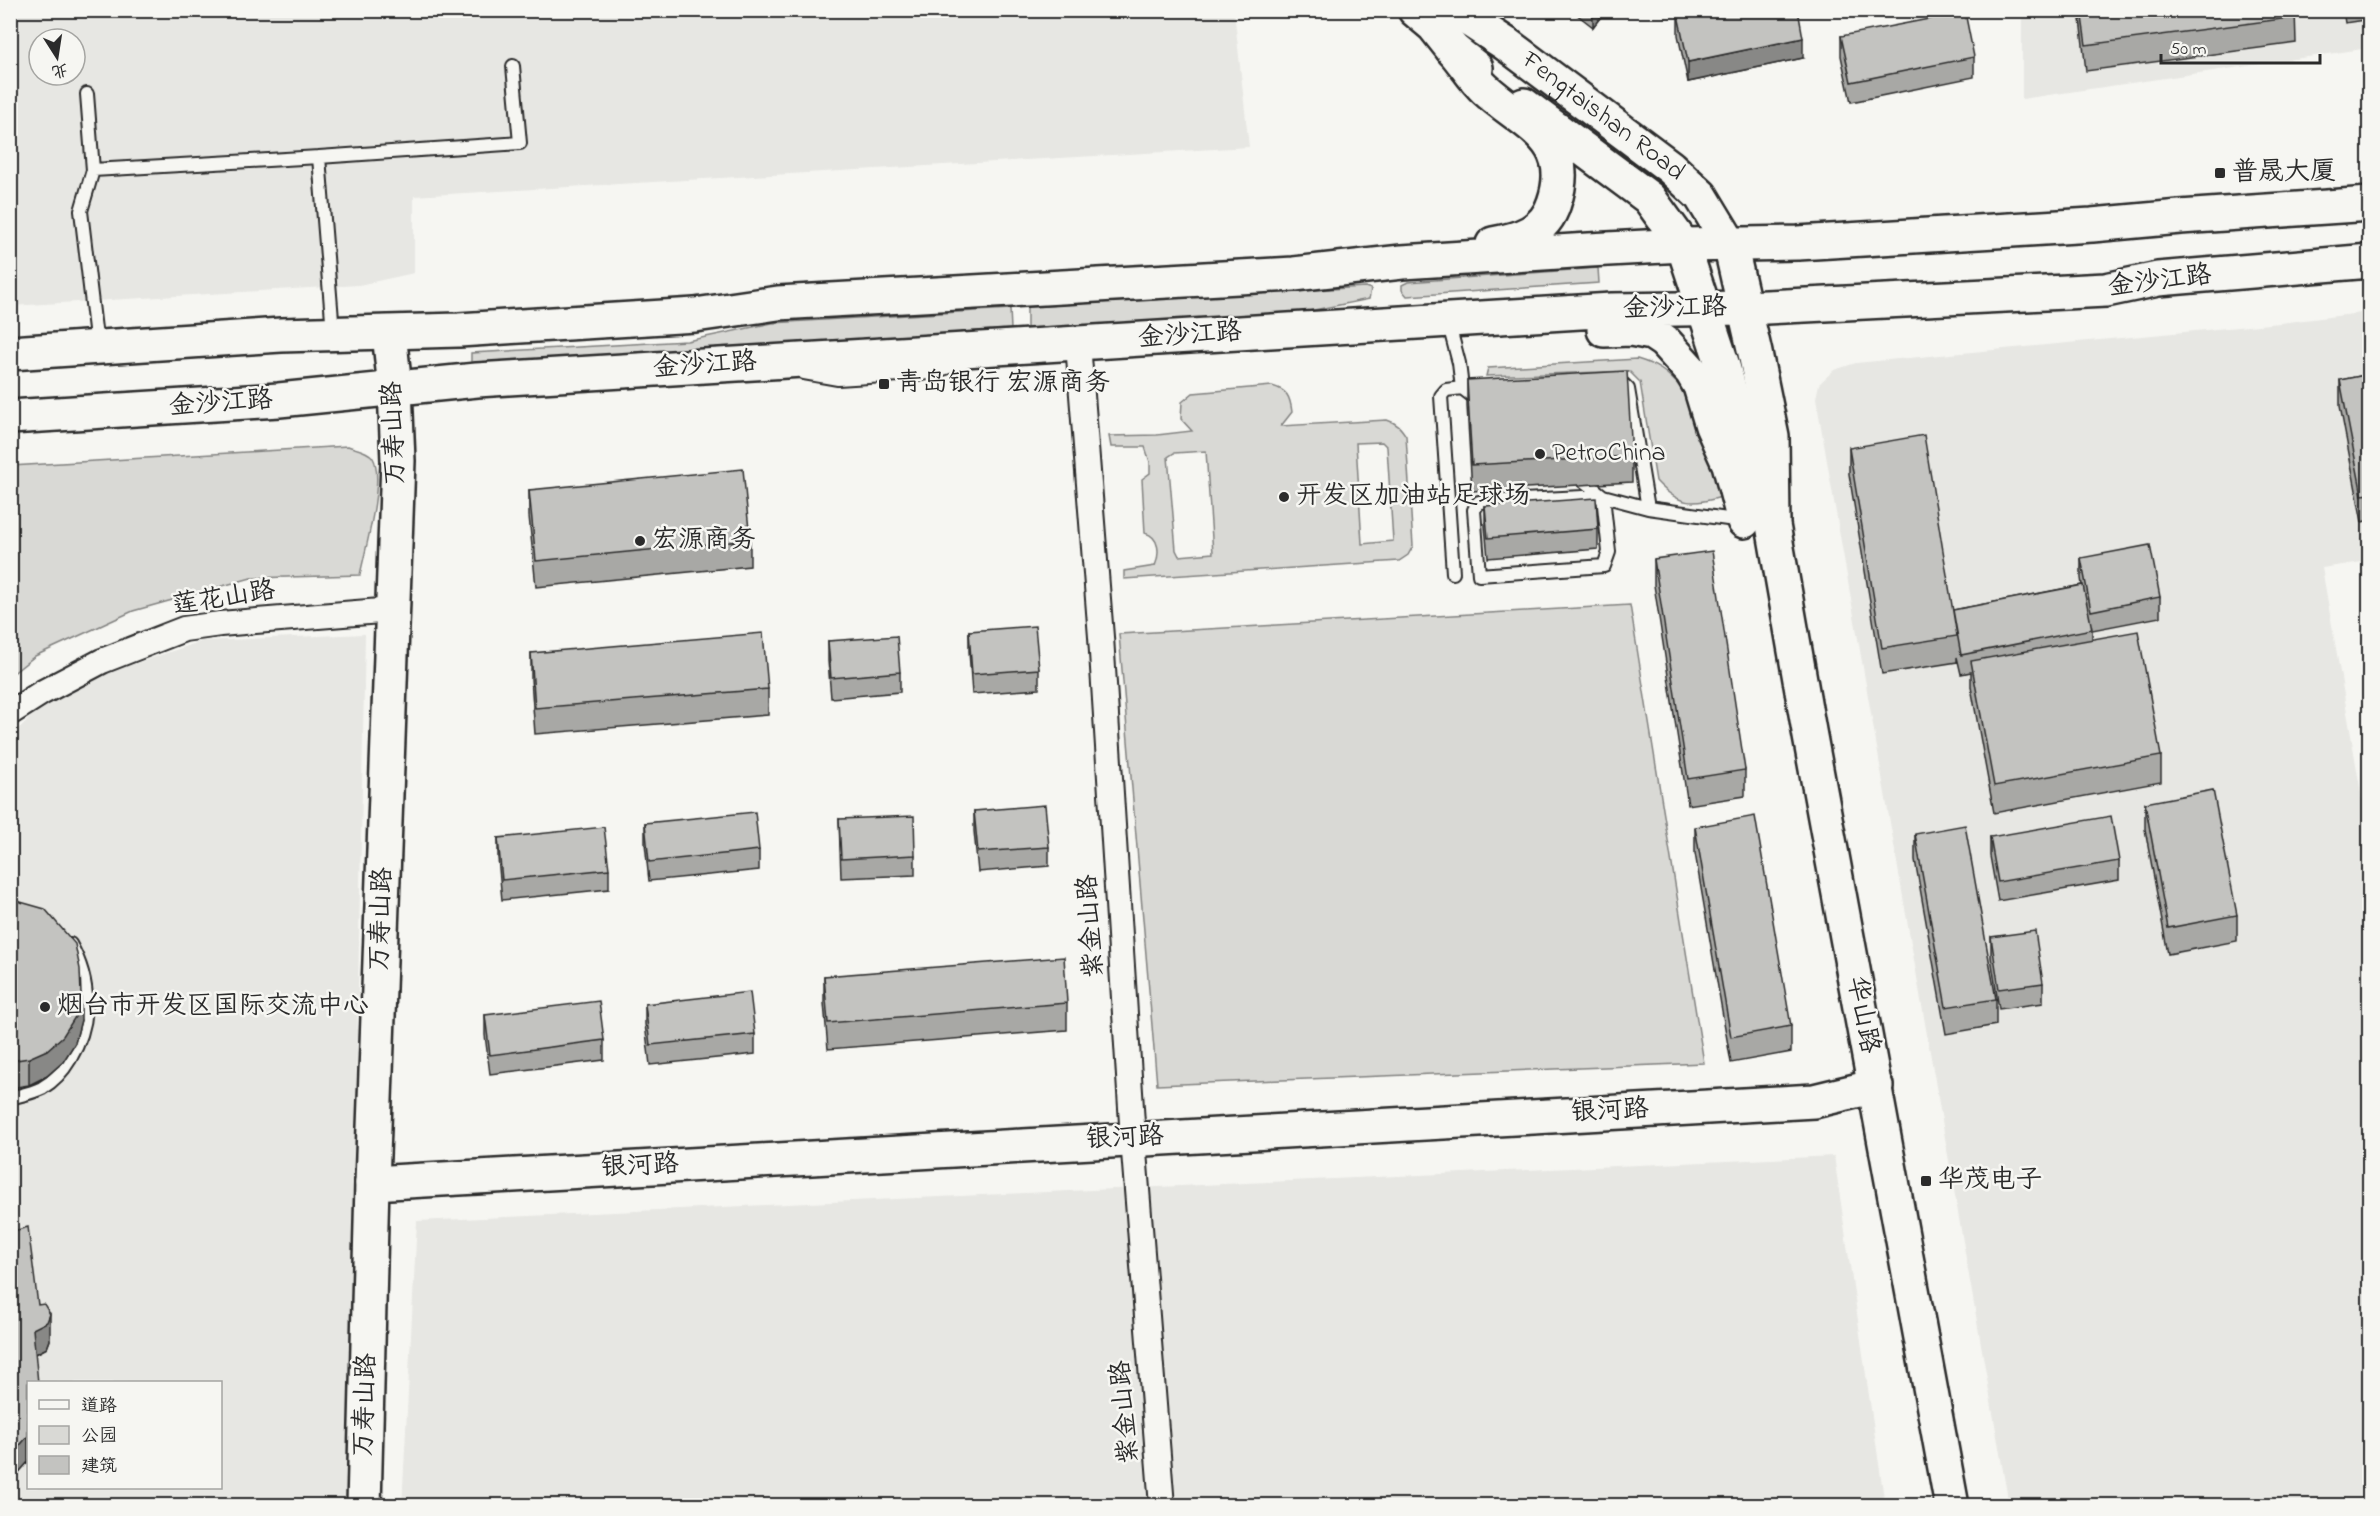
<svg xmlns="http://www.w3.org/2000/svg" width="2380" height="1516" viewBox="0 0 2380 1516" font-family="'Indie Flower','LXGW WenKai TC',sans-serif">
	<rect width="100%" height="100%" fill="#f6f6f2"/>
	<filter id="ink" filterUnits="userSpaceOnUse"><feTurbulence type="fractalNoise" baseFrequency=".0167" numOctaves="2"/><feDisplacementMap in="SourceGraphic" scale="12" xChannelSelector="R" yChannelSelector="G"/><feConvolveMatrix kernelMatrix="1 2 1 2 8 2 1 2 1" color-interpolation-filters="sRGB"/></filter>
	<g filter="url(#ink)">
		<path fill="#e7e7e3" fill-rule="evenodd" d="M 11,11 L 1234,11 L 1249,147 L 414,196 L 414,273 L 359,285 L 11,306 ZM 39,39 L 75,39 L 75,75 L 39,75 Z
			M 2022,11 L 2369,11 L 2369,48 L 2022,99 Z
			M 2369,312 L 2369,561 L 2322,568 L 2362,799 L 2369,798 L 2369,1505 L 2009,1505 L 1816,398 L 1819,384 L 1834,370 L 1856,363 L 2280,323 Z
			M 365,634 L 348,1505 L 11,1506 L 11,736 L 60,689 L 202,641 ZM 28,1382 L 220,1382 L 220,1488 L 28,1488 Z
			M 1834,1156 L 1885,1505 L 402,1506 L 417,1221 Z"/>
		<path fill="#d9d9d5" stroke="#828280" stroke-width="1.5" fill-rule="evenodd" d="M 1598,268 L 1599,283 L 1407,296 L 1402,290 L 1402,285 L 1408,282 Z
			M 1365,287 L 1371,289 L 1369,299 L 1279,317 L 1027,330 L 1027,307 Z
			M 1010,309 L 1011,329 L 471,365 L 471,353 L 687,341 L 772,323 Z
			M 1637,359 C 1657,365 1667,372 1681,388 L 1725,496 C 1693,505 1680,507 1656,481 L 1640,382 L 1629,371 L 1486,376 L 1488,368 Z
			M 1272,386 C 1287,390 1290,396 1292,412 L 1281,426 L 1387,420 C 1397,423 1401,428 1406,436 L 1413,546 L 1408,555 L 1399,561 L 1124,579 L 1124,571 L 1155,566 C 1160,554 1160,537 1145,533 L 1142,479 L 1150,473 L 1150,462 L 1145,447 L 1111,447 L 1109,436 L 1157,435 L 1192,431 L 1181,419 L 1182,402 L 1193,393 ZM 1382,442 L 1387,447 L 1393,541 L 1362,544 L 1356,443 ZM 1206,451 L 1213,553 L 1179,556 L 1176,550 L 1168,457 L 1174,453 Z
			M 348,446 C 356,449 369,451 373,458 C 385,478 365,551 360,575 L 251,578 L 133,611 L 35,656 L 11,675 L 11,466 Z
			M 1630,605 L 1704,1063 L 1157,1085 L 1119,634 Z"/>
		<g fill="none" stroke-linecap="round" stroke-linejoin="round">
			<defs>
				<path id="lane" d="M 87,94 L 93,170 L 319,157
					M 93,170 L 81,211 L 97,346
					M 1448,321 L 1459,363 L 1462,388 L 1468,388
					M 333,332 L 319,157 L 520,143 L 513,66
					M 804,373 L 838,379 L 931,373 L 964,362
					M 1621,382 L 1628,389 L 1648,508
					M 1575,474 L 1603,496 L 1609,552 L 1604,566 L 1479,575 L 1474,510 L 1479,502 L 1603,496 L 1648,508 L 1742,521
					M 1453,573 L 1441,396 L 1446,390 L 1462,388 L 1480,402
					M 10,1098 C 21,1095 32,1093 42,1088 C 54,1081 63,1071 70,1059 C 92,1022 91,981 70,944"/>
				<path id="street" d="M 1078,344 L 1101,637 L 1133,1139 L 1162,1506
					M 10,713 L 43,692 L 102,661 L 184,629 L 220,624 L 393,610"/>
				<g id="secondary">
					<path d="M 1415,10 L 1434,26 L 1453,50 L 1476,68"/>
					<path id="s1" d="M 1454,10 L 1506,44 L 1670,167 L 1701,196 L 1730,244 L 1755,353 L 1772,436 L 1773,525 L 1809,731 L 1952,1506"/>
					<path d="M 1524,105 L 1649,198 L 1683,245 L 1723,366 L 1750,465 L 1765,503"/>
					<path d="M 372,1183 L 1814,1101 L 1876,1086"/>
					<path d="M 364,1506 L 372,1183 L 398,461 L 395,388 L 389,333"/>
				</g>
				<path id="primary" d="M 1453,50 C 1464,62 1473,78 1485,89 C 1524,125 1576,139 1554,203 C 1545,232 1520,239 1493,244
					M 1604,330 L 1631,329 L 1652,333 L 1664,341 L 1692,372 L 1700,386 L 1712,426 L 1729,464 L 1744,521
					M 10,353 L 281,335 L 459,330 L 695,315 L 778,303 L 1294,274 L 1402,262 L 1589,250 L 1683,245 L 1798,243 L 2092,225 L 2180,217 L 2370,204
					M 10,417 L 279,400 L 477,380 L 1612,310 L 1745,308 L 2106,290 L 2158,279 L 2370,261"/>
			</defs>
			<use href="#lane" stroke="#2b2b2b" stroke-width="16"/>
			<use href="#street" stroke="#2b2b2b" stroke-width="28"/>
			<use href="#secondary" stroke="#2b2b2b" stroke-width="38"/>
			<use href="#primary" stroke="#2b2b2b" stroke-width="38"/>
			<use href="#lane" stroke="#f6f6f2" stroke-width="12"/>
			<use href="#street" stroke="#f6f6f2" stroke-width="24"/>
			<use href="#secondary" stroke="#f6f6f2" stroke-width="33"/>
			<use href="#primary" stroke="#f6f6f2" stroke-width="33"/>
		</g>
		<path fill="#a8a8a5" stroke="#2b2b2b" stroke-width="1.5" d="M 1571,10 L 1606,10 L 1593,27 Z
			M 2079,10 L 2295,10 L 2296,43 L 2086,71 Z
			M 2343,10 L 2370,10 L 2370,19 L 2345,23 Z
			M 1678,15 L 1803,58 L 1688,82 L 1678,35 Z
			M 1841,36 L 1974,57 L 1974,77 L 1851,102 L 1841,56 Z
			M 2370,374 L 2370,520 L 2362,522 L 2340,406 L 2340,380 Z
			M 1467,380 L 1632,456 L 1632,482 L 1472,491 L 1467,406 Z
			M 1849,448 L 1953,610 L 2082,585 L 2081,578 L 2081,558 L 2160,597 L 2160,617 L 2092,630 L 2092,639 L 2161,756 L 2161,782 L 1994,813 L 1971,687 L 1971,672 L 1961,674 L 1957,657 L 1957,662 L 1882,674 L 1849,474 Z
			M 529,490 L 750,540 L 750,566 L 536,587 L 529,516 Z
			M 1485,506 L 1598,529 L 1598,549 L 1488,558 L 1485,526 Z
			M 1654,559 L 1745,770 L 1745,796 L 1688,805 L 1654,585 Z
			M 969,631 L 1039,669 L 1039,689 L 972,694 L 969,651 Z
			M 828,641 L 900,672 L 900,692 L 831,698 L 828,661 Z
			M 531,653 L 768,689 L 768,715 L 535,734 L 531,679 Z
			M 2145,803 L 2237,915 L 2237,941 L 2168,954 L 2145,829 Z
			M 974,811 L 1049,847 L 1049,866 L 978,872 L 974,831 Z
			M 839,819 L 915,855 L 915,875 L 841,878 Z
			M 645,823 L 759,850 L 759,870 L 649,881 L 645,843 Z
			M 1695,827 L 1791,1026 L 1791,1052 L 1731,1063 L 1695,853 Z
			M 1915,834 L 1996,999 L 1996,1025 L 1946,1034 L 1915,860 Z
			M 1990,837 L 2119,861 L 2119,880 L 1998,901 L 1990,856 Z
			M 498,838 L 609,869 L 609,889 L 502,900 L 498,858 Z
			M 10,900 L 81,1020 L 75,1043 L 63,1062 L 47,1076 L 29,1085 L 10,1088 Z
			M 1991,937 L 2043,983 L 2043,1003 L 1999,1009 L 1991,957 Z
			M 824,976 L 1067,1003 L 1067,1030 L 828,1049 L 824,1003 Z
			M 645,1004 L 755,1034 L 755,1054 L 650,1065 L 645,1024 Z
			M 485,1015 L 604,1040 L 604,1060 L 490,1074 L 485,1035 Z
			M 10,1232 L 38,1305 L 50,1340 L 47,1348 L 36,1354 L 28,1383 L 28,1462 L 13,1479 L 10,1477 Z"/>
		<path fill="#888886" stroke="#2b2b2b" stroke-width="1.5" d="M 1593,10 L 1606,10 L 1593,27 Z
			M 1803,38 L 1803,58 L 1688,82 L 1688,62 Z
			M 81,994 L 81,1020 L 75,1043 L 63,1062 L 47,1076 L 29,1085 L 29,1058 Z
			M 50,1314 L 50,1340 L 47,1348 L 33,1355 L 33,1329 Z
			M 28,1436 L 28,1462 L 13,1479 L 13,1453 Z"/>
		<path fill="#c3c3c0" stroke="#2b2b2b" stroke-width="1.5" d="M 1701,10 L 1798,10 L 1803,38 L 1688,62 L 1678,15 Z
			M 2081,10 L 2295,10 L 2296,17 L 2086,45 Z
			M 1965,12 L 1974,57 L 1851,82 L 1841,36 Z
			M 1627,371 L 1632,456 L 1472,465 L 1467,380 Z
			M 2370,374 L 2370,494 L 2362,495 L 2340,380 Z
			M 1924,435 L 1957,636 L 1882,648 L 1849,448 Z
			M 743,469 L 750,540 L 536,561 L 529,490 Z
			M 1596,498 L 1598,529 L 1488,538 L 1485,506 Z
			M 2150,545 L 2160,597 L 2091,611 L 2081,558 Z
			M 1712,551 L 1745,770 L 1688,779 L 1654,559 Z
			M 2083,585 L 2092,629 L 1961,655 L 1953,610 Z
			M 1035,626 L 1039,669 L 972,674 L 969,631 Z
			M 2138,631 L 2161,756 L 1994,786 L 1971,661 Z
			M 763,633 L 768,689 L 535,708 L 531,653 Z
			M 897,636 L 900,672 L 831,678 L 828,641 Z
			M 2213,790 L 2237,915 L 2168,928 L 2145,803 Z
			M 1045,805 L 1049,847 L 978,852 L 974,811 Z
			M 755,812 L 759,850 L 649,862 L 645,823 Z
			M 914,816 L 915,855 L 841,859 L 839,819 Z
			M 1755,816 L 1791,1026 L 1731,1037 L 1695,827 Z
			M 2111,816 L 2119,861 L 1998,882 L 1990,837 Z
			M 1965,825 L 1996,999 L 1946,1007 L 1915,834 Z
			M 604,827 L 609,869 L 502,880 L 498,838 Z
			M 10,900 L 17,901 L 45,909 L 75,944 L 80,969 L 81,994 L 75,1017 L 63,1036 L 47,1050 L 29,1058 L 10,1061 Z
			M 2035,931 L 2043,983 L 1999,989 L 1991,937 Z
			M 1064,957 L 1067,1003 L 828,1023 L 824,976 Z
			M 750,992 L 755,1034 L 650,1045 L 645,1004 Z
			M 599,1001 L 604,1040 L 490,1055 L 485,1015 Z
			M 28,1227 L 38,1305 L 44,1304 L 50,1314 L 47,1322 L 33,1329 L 38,1383 L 28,1383 L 28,1436 L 13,1453 L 10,1451 L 10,1232 Z"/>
	</g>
	<g fill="#2b2b2b" stroke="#f6f6f2" stroke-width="2">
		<rect x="2214" y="167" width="12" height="12" rx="3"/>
		<rect x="878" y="378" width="12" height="12" rx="3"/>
		<circle cx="1540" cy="454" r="6"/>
		<circle cx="1284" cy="497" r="6"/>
		<circle cx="640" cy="541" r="6"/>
		<circle cx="45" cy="1007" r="6"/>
		<rect x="1920" y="1175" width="12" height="12" rx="3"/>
	</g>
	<g text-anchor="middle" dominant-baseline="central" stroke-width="5" stroke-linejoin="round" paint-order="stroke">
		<g font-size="26" fill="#2b2b2b" stroke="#f6f6f2">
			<text stroke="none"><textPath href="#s1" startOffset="183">Fengtaishan Road</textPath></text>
			<text transform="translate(2160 282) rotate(-7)">金沙江路</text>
			<text transform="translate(1675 309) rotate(-1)">金沙江路</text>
			<text transform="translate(1190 336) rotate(-4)">金沙江路</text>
			<text transform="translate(705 366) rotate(-4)">金沙江路</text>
			<text transform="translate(221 404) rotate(-4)">金沙江路</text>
			<text transform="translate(395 433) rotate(-92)">万寿山路</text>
			<text transform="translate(224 599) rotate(-9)">莲花山路</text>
			<text transform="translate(382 919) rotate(-88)">万寿山路</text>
			<text transform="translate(1092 926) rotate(-94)">紫金山路</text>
			<text transform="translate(1862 1015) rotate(79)">华山路</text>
			<text transform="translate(1610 1112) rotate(-3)">银河路</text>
			<text transform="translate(1125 1139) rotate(-3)">银河路</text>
			<text transform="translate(640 1167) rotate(-3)">银河路</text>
			<text transform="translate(366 1405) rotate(-88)">万寿山路</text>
			<text transform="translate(1126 1412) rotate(-95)">紫金山路</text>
		</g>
		<g font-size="26" fill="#2b2b2b" stroke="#f6f6f2" text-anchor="start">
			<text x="2232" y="173">普晟大厦</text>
			<text x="896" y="384">青岛银行 宏源商务</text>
			<text x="1552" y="454">PetroChina</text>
			<text x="1296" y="497">开发区加油站足球场</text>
			<text x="652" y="541">宏源商务</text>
			<text x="57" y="1007">烟台市开发区国际交流中心</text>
			<text x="1938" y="1181">华茂电子</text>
		</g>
	</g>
	<rect width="2380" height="1516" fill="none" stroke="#f6f6f2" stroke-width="36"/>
	<rect x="18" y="18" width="2344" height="1480" fill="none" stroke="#2b2b2b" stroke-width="2" filter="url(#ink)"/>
	<rect x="27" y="1381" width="195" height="108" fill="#f6f6f2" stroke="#a5a5a2" stroke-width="1.5"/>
	<rect x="39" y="1400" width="30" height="9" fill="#f6f6f2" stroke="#a5a5a2" stroke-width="1.5"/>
	<text x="81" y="1411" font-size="18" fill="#2b2b2b">道路</text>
	<rect x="39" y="1426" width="30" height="18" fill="#d9d9d5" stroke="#a5a5a2" stroke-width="1.5"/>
	<text x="81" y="1441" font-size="18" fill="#2b2b2b">公园</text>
	<rect x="39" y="1456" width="30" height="18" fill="#c3c3c0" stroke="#a5a5a2" stroke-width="1.5"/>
	<text x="81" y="1471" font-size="18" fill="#2b2b2b">建筑</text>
	<g transform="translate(57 57) rotate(168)"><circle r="28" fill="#f6f6f2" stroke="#a5a5a2" stroke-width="1.5"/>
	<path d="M0-4.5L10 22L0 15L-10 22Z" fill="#2b2b2b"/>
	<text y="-9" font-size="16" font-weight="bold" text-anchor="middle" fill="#2b2b2b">北</text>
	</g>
	<path d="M2161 54v9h159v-9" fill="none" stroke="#2b2b2b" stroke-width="3"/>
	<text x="2170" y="54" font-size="18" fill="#2b2b2b" stroke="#f6f6f2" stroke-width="4.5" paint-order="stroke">50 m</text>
</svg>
